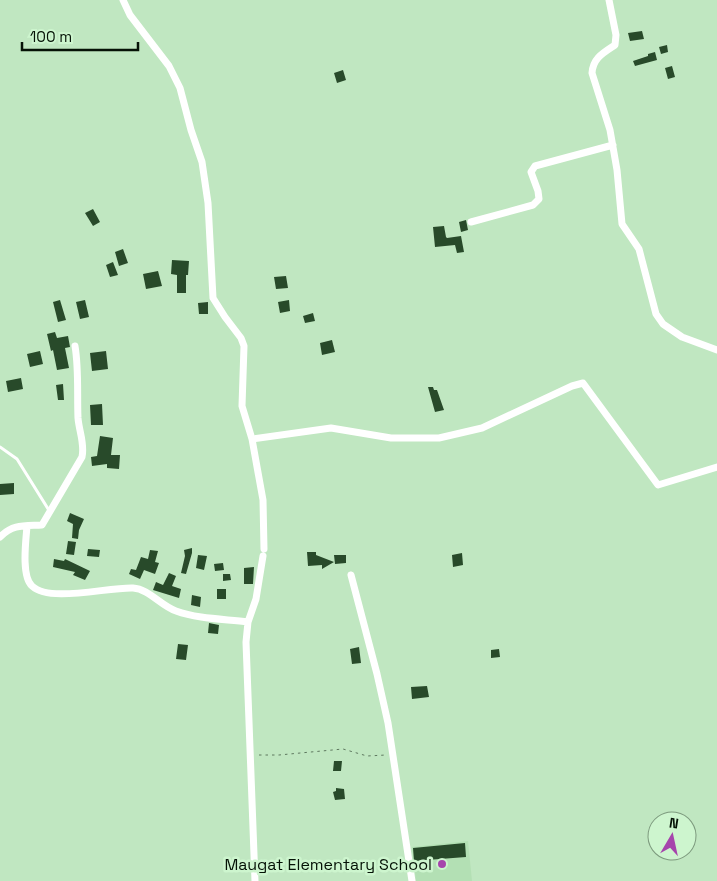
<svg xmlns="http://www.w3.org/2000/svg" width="717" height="881" viewBox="0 0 717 881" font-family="'Space Grotesk',sans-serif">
	<rect width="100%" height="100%" fill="#c0e7c1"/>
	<path fill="#b3e0b4" d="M 468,841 L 472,881 L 416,881 L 412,847 Z"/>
	<path fill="#284a2a" d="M 642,31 L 644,39 L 630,41 L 628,33 Z
		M 667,45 L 668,52 L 661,54 L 659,47 Z
		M 655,52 L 657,60 L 635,66 L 633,61 L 648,56 L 648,54 Z
		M 672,66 L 675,77 L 668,79 L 665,68 Z
		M 343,70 L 346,80 L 337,83 L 334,73 Z
		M 93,209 L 100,222 L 93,226 L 85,213 Z
		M 466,220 L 468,230 L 461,232 L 459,222 Z
		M 444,226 L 446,237 L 447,238 L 461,236 L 464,252 L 457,253 L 455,245 L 435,247 L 433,227 Z
		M 123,249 L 128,263 L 119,266 L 115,252 Z
		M 172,260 L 189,261 L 188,275 L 186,275 L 186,293 L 177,293 L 177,275 L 171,274 Z
		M 113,262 L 118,275 L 110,277 L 106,265 Z
		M 158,271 L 162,286 L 146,289 L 143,274 Z
		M 286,276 L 288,288 L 276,289 L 274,277 Z
		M 60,300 L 66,320 L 58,322 L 53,302 Z
		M 85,300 L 89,317 L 80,319 L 76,302 Z
		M 289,300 L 290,311 L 280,313 L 278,302 Z
		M 208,302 L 208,314 L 199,314 L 198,303 Z
		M 313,313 L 315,321 L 305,323 L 303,316 Z
		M 55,332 L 57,338 L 68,336 L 70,347 L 65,348 L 69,368 L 57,370 L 53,350 L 51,351 L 47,334 Z
		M 332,340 L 335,352 L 322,355 L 320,343 Z
		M 40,351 L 43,364 L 30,367 L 27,354 Z
		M 106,351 L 108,369 L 92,371 L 90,353 Z
		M 21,378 L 23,389 L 8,392 L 6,381 Z
		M 63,384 L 64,400 L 58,400 L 56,385 Z
		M 428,387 L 433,387 L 434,390 L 437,390 L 444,410 L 435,412 Z
		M 102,404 L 103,425 L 91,425 L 90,405 Z
		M 100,436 L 113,438 L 111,455 L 120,455 L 119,469 L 107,468 L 107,464 L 92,466 L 91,457 L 97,456 Z
		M 14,483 L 14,494 L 0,495 L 0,484 Z
		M 70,513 L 84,519 L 79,530 L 78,539 L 72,538 L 73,524 L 67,521 Z
		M 68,541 L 76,542 L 74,555 L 66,554 Z
		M 192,548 L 192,553 L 186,574 L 181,573 L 185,556 L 184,550 Z
		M 88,549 L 100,550 L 99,557 L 87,556 Z
		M 150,550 L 158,551 L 155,562 L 159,563 L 155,574 L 144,570 L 140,579 L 129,574 L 131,569 L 136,570 L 141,557 L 148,559 Z
		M 307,552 L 316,552 L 316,555 L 334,562 L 322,569 L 322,565 L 308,566 Z
		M 462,553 L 463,565 L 453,567 L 452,555 Z
		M 198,555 L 207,556 L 204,570 L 196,568 Z
		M 334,555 L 346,555 L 346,563 L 335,564 Z
		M 54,559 L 64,561 L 65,559 L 90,571 L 85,580 L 73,575 L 75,572 L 53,567 Z
		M 223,563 L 224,570 L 215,571 L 214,564 Z
		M 254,567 L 253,584 L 244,584 L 244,568 Z
		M 169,573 L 176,576 L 172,586 L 181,589 L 179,598 L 153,590 L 156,582 L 163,585 Z
		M 223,574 L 230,574 L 231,580 L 223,581 Z
		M 217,589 L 226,589 L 226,599 L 217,599 Z
		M 192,595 L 201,597 L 200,607 L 191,605 Z
		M 209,623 L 219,625 L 218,634 L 208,633 Z
		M 178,644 L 188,645 L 186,660 L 176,659 Z
		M 359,647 L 361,663 L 352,664 L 350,649 Z
		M 499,649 L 500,657 L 491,658 L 491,650 Z
		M 427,686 L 429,697 L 412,699 L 411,687 Z
		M 334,761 L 342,761 L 341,771 L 333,771 Z
		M 336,788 L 344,789 L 345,799 L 335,800 L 333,792 L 336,791 Z
		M 465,843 L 466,857 L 414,861 L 413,848 Z"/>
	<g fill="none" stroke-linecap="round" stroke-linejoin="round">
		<path stroke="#5e785f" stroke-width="1" stroke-dasharray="2.5 4" stroke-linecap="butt" d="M 259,755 L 279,755 L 343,749 L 367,756 L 386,755"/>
		<path stroke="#fff" stroke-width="3" d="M 0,447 L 17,459 L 50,512"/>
		<path stroke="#fff" stroke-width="7" d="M 123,0 L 130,15 L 169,66 L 180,88 L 191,130 L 202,162 L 208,203 L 213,298 L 225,317 L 241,338 L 244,346 L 242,406 L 252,439 L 263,500 L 264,549
			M 609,0 L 616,35 L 615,45 C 603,53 593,58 592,73 L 610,130 L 617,170 L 622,224 L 639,249 L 656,314 L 663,324 L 682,337 L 717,350
			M 471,222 L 533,205 L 539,199 L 538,191 L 531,172 L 535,166 L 613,145
			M 252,439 L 331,428 L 391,438 L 439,438 L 482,428 L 572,386 L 583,383 L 658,485 L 717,467
			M 27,526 C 26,540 21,576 32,586 C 50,603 107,587 133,588 C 149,589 161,606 176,611 C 198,619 224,619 248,622
			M 0,537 C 13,524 24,526 42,525 L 82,457 C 85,444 79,431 78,418 C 77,394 79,370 75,346
			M 351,575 L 377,674 L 388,723 L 412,881
			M 255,881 L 246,642 L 248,622 L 256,599 L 263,556"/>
	</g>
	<circle fill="#a645ac" stroke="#cdf5ce" stroke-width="2" cx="442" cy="864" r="5"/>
	<g text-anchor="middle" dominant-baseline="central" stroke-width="5" stroke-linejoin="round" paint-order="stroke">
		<g font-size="16" fill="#051206" stroke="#cdf5ce" text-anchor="end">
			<text x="432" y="864">Maugat Elementary School</text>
		</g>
	</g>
	<g transform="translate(672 836) rotate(9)"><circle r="24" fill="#cdf5ce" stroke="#7d9a7e"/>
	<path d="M0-4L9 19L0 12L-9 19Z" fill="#a645ac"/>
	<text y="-8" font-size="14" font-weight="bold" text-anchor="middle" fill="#051206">N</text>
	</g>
	<path d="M22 42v8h116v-8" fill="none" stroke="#051206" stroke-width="2.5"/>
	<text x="30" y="42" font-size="15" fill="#051206" stroke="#cdf5ce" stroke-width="4" paint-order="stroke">100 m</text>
</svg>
